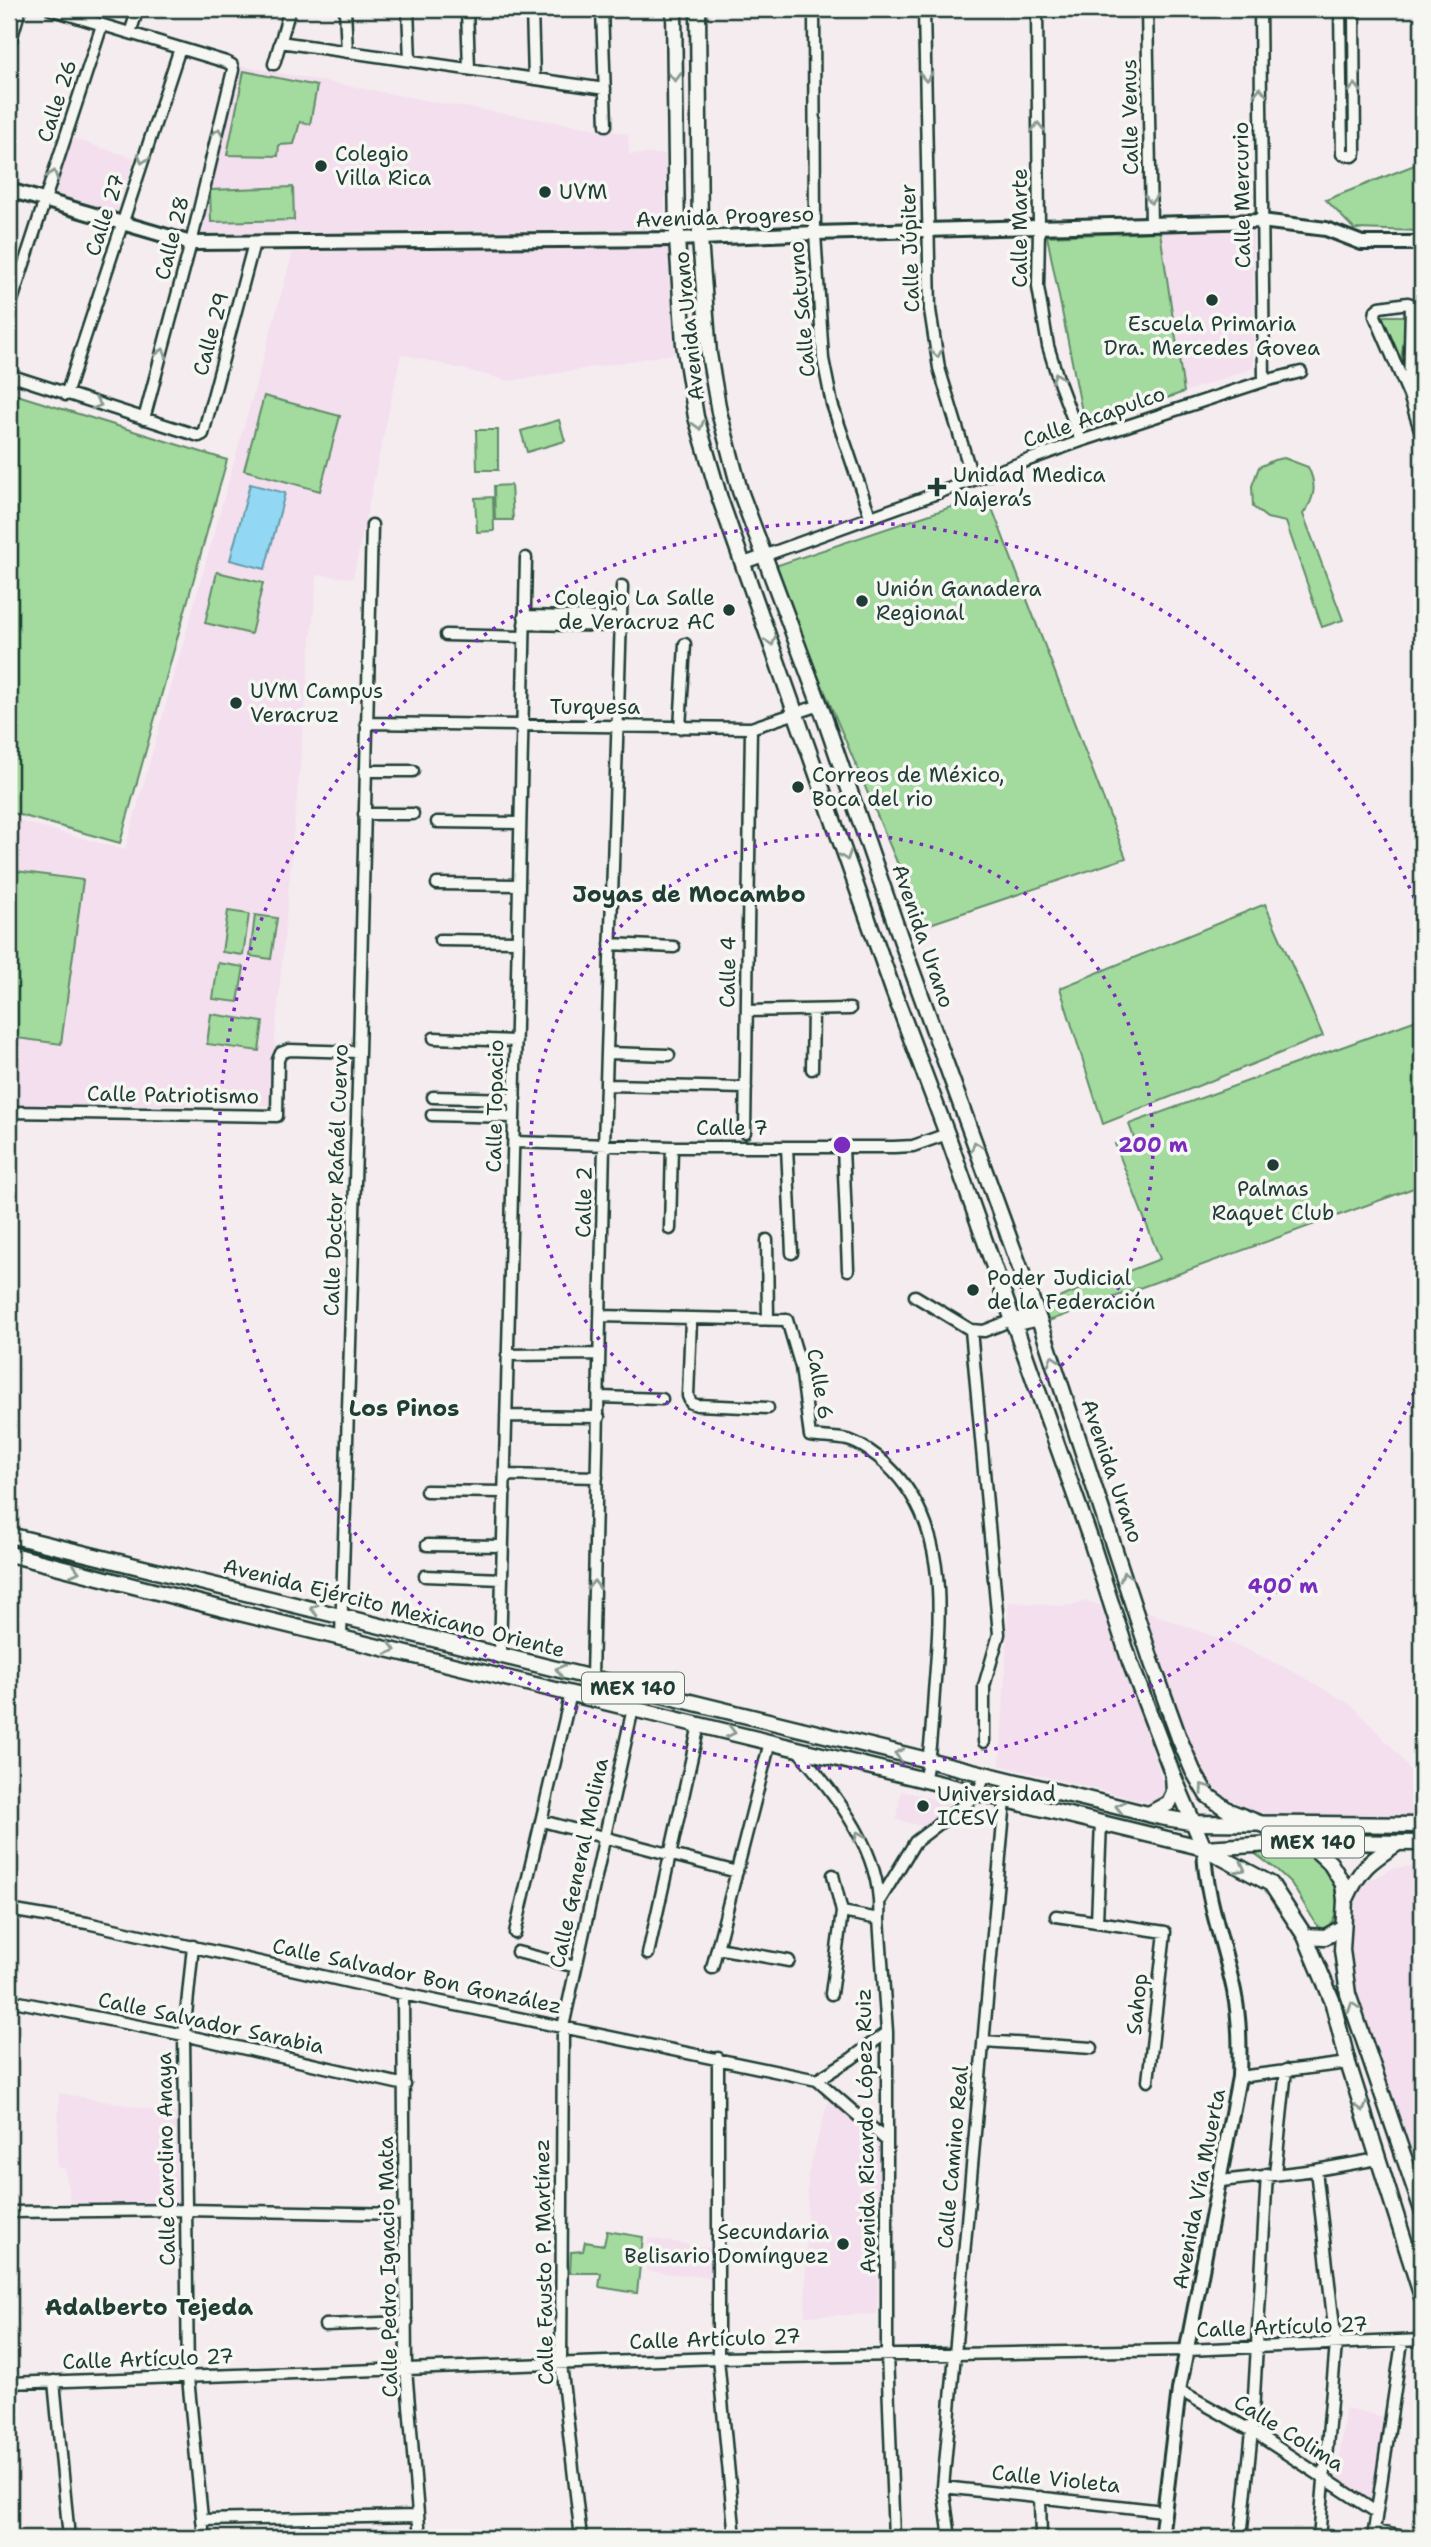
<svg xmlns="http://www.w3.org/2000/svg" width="1431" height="2547" font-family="'Shantell Sans',sans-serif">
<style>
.built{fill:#f3dfed}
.green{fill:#a3da9e;stroke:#618c69;stroke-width:2}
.water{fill:#92d8f4;stroke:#649aa7;stroke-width:2}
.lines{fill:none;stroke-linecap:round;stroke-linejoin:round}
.minor-casing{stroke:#1f3d34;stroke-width:15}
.tertiary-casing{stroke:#1f3d34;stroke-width:18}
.secondary-casing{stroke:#1f3d34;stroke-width:19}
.primary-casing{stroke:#1f3d34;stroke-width:19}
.minor{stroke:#f6f6f2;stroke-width:10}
.tertiary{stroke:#f6f6f2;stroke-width:12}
.secondary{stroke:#f6f6f2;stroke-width:14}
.primary{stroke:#f6f6f2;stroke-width:14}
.oneway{stroke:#8a9a93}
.ring{fill:none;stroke:#7b2cbf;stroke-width:3.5;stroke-dasharray:3.5 7}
.poi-dot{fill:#1f3d34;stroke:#f6f6f2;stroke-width:2.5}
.labels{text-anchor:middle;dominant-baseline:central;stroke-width:7;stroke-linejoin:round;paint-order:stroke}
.shield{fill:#f6f6f2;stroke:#60746d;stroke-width:2}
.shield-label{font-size:19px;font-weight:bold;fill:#1f3d34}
.street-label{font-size:21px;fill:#1f3d34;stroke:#f6f6f2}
.poi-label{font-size:21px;fill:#1f3d34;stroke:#f6f6f2;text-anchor:start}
.neighbourhood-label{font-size:23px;font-weight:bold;fill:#1f3d34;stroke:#f6f6f2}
.centre{fill:#7b2cbf;stroke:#f6f6f2;stroke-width:3.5}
.ring-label{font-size:21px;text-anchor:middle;font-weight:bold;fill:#7b2cbf;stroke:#f6f6f2;stroke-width:7;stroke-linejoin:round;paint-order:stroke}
</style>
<rect width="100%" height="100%" fill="#f5ecf0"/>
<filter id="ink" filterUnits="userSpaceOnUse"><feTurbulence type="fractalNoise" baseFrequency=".0143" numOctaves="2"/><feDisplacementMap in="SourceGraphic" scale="14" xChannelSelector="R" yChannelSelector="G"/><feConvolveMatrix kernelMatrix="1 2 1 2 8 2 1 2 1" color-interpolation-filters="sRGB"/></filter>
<g filter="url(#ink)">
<!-- built -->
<path class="built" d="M 237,65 L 440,103 L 628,134 L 629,154 L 665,154 L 665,229 L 197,233 Z
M 68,137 L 134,158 L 117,213 L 50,192 Z
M 1253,230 L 1253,368 L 1184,392 L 1160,232 Z
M 676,243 L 678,353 L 510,381 L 401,354 L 353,578 L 317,575 L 269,1105 L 9,1105 L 9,818 L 125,850 L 293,252 Z
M 1086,1601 L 1105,1607 L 1165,1789 L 1162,1799 L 1154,1804 L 1000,1765 L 1009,1602 L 1059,1606 L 1074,1605 Z
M 1140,1609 L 1246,1649 L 1300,1675 L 1353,1706 L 1398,1754 L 1422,1787 L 1422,1816 L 1279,1816 L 1251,1810 L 1227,1798 L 1207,1780 L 1190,1754 Z
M 901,1791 L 948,1802 L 946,1810 L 923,1826 L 897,1820 Z
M 1422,1865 L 1422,2201 L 1353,1989 L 1351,1923 L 1361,1884 L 1394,1868 Z
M 59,2093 L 181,2115 L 181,2204 L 70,2202 L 65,2169 L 57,2167 Z
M 829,2098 L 880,2142 L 877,2314 L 805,2316 L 808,2174 Z
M 648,2238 L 715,2249 L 716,2278 L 646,2271 Z
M 1345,2408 L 1385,2417 L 1372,2502 L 1337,2480 Z"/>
<!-- green -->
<path class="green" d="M 244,71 L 317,86 L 310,124 L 300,122 L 294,144 L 279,145 L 278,156 L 227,155 Z
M 1422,162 L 1422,231 L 1354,229 L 1326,200 Z
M 293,187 L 294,220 L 211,222 L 210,190 Z
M 1160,232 L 1184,392 L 1085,427 L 1047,236 Z
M 1382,316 L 1407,316 L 1401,361 Z
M 9,381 L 16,384 L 14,394 L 227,460 L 120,843 L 9,812 Z
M 264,396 L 340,416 L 320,491 L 244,470 Z
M 559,420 L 565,441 L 527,452 L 521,431 Z
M 476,430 L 498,430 L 498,470 L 477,470 Z
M 1284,458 L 1308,467 C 1317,485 1315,499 1303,514 L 1343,620 L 1322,627 L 1286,522 L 1267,518 L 1253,507 L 1252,486 L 1259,467 L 1274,460 Z
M 511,485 L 513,520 L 495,520 L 494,486 Z
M 987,495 L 1126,858 L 924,926 L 772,567 Z
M 493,497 L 494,531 L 477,532 L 475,498 Z
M 217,572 L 263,583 L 251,634 L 205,623 Z
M 9,870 L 83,880 L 61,1044 L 9,1037 Z
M 1265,904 L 1323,1036 L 1103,1124 L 1060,988 Z
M 228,911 L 249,914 L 243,955 L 222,952 Z
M 255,915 L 277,918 L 271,959 L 250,956 Z
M 218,963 L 244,967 L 238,1002 L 213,999 Z
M 211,1014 L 263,1022 L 259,1051 L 207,1044 Z
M 1422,1018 L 1422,1185 L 1046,1322 L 1040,1305 L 1160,1259 L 1115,1144 L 1134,1138 L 1129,1124 Z
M 1254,1851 C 1269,1851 1290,1847 1304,1852 C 1330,1861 1351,1910 1325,1929 L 1318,1927 L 1291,1883 L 1277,1870 L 1254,1853 Z
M 607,2231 L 643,2237 L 637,2293 L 599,2287 L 601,2273 L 570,2273 L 571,2252 L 583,2251 L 585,2242 L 604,2245 Z"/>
<!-- water -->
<path class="water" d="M 250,484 L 285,493 L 265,569 L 230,560 Z"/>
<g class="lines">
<!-- minor casing -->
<g class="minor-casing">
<path id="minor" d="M 50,9 L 226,62 L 232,65 L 233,70 L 191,243 L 144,419
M 345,9 L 347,52
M 408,9 L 410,61
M 467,9 L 469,69
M 532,9 L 534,79
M 602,9 L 606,125
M 814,9 L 815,233 L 823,359 L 832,404 L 870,516
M 924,9 L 930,310 L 939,368 L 973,480
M 1037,9 L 1039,228 L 1038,287 L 1048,346 L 1060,385 L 1081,441
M 1147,9 L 1151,224
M 1260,9 L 1264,381
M 1340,9 L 1342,154 L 1353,156 L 1355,154 L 1354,9
M 130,33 L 138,9
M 280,42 L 605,89
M 9,47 L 20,9
M 274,64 L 290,9
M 9,310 L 102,25
M 9,375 L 199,436 L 203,434 L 254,243
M 66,395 L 180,48
M 1409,395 L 1411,304 L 1408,303 L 1380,307 L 1376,310 L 1375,316 L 1409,395 L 1422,436
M 744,563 L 1081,441 L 1264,381 L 1301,372
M 524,616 L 621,618
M 524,624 L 621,626
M 446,635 L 524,637
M 366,723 L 751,728 L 820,705
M 680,728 L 685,644
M 365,771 L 413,771
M 364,814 L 413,814
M 437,822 L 519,823
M 437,884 L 518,885
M 440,940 L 517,941
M 610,944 L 674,947
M 747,1011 L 850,1009
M 434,1038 L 516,1041
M 608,1053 L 669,1055
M 812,1069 L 813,1010
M 607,1085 L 746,1088
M 433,1097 L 515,1099
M 9,1112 L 277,1116 L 278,1060 L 281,1053 L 289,1050 L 359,1052
M 432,1115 L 514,1117
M 745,1132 L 751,728
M 514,1142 L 672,1147 L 894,1147 L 913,1146 L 947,1134
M 787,1147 L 792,1253
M 843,1147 L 848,1270
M 670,1229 L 672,1147
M 767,1240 L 768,1320
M 915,1296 L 971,1330 L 984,1331 L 1002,1324
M 600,1316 L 787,1320 L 801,1367 L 810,1436 C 822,1438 835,1437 847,1440 C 860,1443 877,1455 887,1465 C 947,1522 941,1604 935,1680 C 932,1714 932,1748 924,1781
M 691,1319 L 688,1396 L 691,1403 L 697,1405 L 768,1408
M 1007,1322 L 1036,1312
M 1012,1326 L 1039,1320
M 971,1330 L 999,1634 L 984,1686 L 984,1742
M 507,1355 L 599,1354
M 599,1397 L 662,1399
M 506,1416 L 599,1417
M 505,1475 L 597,1477
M 426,1491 L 505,1492
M 427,1545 L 503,1546
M 425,1576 L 502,1579
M 341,1637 L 359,1052 L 372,525
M 500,1654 L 514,1117 L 526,558
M 592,1678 L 604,1145 L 622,586
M 796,1748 C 836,1796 884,1852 879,1919 L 887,2032 L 887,2354 L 894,2538
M 542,1821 L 737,1872
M 880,1900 L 915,1842 L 978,1794 L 985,1774
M 9,1910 L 87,1923 L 384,1990 L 817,2080 L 887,2141
M 842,1912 L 879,1919
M 1056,1916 L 1165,1932 L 1148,2081
M 1097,1922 L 1101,1822
M 515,1933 L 571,1693
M 193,1946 L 184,2035 L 188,2378 L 204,2538
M 717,1948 L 789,1961
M 517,1952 L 576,1967
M 648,1954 L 699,1725
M 712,1968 L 770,1742
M 403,1994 L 406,2369 L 420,2538
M 831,1994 L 842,1912 L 833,1875
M 9,2000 L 184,2035 L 405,2085
M 983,2041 L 1092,2048
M 718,2058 L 718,2358 L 735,2538
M 1239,2077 L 1348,2063
M 817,2080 L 851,2059 L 887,2032
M 1316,2170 L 1336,2344 L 1319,2538
M 1275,2174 L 1286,2070
M 1221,2181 L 1316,2170 L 1378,2159
M 9,2212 L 186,2210 L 405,2214
M 325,2325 L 407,2322
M 54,2381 L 69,2538
M 9,2383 L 718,2358 L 1187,2350 L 1422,2340
M 1179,2390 L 1252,2431 L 1376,2512
M 943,2487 L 1164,2511
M 1040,2497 L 1041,2538
M 202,2520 L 418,2516
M 1374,2531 L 1409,2538
M 581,2538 L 561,2364 L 563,2027 L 633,1708
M 950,2538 L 943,2487 L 1005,1801 L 1009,1780
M 1241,2538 L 1252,2431 L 1267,2174
M 1373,2538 L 1402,2342"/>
</g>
<!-- tertiary casing -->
<g class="tertiary-casing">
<path id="tertiary" d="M 9,190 L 191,243 L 677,239 L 815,233 L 1261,221 L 1326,229 L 1362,243 L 1422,243
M 1161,2538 L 1179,2390 L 1239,2077 C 1240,2047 1240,2020 1234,1991 C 1224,1943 1205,1897 1204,1848"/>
</g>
<!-- secondary casing -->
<g class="secondary-casing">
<path id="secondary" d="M 674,9 L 677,239 L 684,344 L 696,417 L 720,499 L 894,993 L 947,1134 L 1090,1538 L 1130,1662 L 1173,1775 L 1204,1848 L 1271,1884 L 1305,1936 L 1332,2000 L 1348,2063 L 1422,2297
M 698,9 L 700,239 L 709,354 L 719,412 L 740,491 L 820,705 L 905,951 L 1043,1331 L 1151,1660 L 1179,1738 L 1193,1771 L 1207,1795 L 1229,1811 L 1307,1842 L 1330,1863 L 1343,1884 L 1345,1900 L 1342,1950 L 1348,1994 L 1422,2210
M 1346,1899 C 1360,1868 1370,1861 1398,1843
M 1305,1936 L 1325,1937 L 1343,1927"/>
</g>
<!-- primary casing -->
<g class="primary-casing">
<path id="primary" d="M 9,1535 L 1160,1817 L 1196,1823 L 1422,1825
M 9,1554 L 235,1612 L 1204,1848 L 1307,1842 L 1422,1843
M 1149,1814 L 1169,1803 L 1174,1792 L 1173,1775"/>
</g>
<!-- minor -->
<use href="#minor" class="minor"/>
<!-- tertiary -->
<use href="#tertiary" class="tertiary"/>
<!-- secondary -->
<use href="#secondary" class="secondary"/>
<!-- primary -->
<use href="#primary" class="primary"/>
</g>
<!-- one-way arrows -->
<defs><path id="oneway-chevron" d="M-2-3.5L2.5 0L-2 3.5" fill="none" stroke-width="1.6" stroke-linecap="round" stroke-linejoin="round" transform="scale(1.75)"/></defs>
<g class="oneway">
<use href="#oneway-chevron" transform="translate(675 77) rotate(89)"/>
<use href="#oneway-chevron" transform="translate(926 77) rotate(89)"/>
<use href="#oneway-chevron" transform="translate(1355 88) rotate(-91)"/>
<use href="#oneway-chevron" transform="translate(1260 92) rotate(-90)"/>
<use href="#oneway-chevron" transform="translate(1038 127) rotate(-91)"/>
<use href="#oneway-chevron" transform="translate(218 133) rotate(-76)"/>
<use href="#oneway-chevron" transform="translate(143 159) rotate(108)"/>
<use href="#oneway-chevron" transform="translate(53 175) rotate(-72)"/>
<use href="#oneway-chevron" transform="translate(1151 199) rotate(89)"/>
<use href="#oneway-chevron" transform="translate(162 353) rotate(-75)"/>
<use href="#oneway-chevron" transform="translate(937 353) rotate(81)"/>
<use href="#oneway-chevron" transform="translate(1057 377) rotate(-107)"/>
<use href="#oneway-chevron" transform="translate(97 404) rotate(17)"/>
<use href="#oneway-chevron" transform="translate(699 425) rotate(74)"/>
<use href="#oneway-chevron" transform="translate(771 641) rotate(71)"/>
<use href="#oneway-chevron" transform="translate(846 856) rotate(71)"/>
<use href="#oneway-chevron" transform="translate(976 1146) rotate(-110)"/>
<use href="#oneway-chevron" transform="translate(1053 1360) rotate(-108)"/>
<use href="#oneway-chevron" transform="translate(75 1571) rotate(14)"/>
<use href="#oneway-chevron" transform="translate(1125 1576) rotate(-108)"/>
<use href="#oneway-chevron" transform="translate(594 1585) rotate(-89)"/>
<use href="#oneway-chevron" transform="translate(315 1609) rotate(-167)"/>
<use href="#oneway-chevron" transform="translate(391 1649) rotate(14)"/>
<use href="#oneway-chevron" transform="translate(560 1670) rotate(-165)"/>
<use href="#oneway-chevron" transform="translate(731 1732) rotate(14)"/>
<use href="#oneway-chevron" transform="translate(899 1754) rotate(-166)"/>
<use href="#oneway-chevron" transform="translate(1204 1788) rotate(-126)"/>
<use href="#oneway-chevron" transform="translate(1120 1807) rotate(-167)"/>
<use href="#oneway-chevron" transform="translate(859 1836) rotate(-114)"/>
<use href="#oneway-chevron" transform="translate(1241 1868) rotate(28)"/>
<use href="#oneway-chevron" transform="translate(1353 2007) rotate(-109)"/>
<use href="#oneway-chevron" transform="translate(1362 2107) rotate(73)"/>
</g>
</g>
<!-- distance rings -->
<g class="ring">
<circle cx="842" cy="1145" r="311"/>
<path d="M1422 1373A623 623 0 1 1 1422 917"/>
</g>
<!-- markers -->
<g class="poi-dot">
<circle cx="321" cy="166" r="7"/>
<circle cx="545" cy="192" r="7"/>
<circle cx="1212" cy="300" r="7"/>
<path d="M933.5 476.5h7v7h7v7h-7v7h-7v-7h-7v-7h7z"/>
<circle cx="862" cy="601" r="7"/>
<circle cx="729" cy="610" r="7"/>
<circle cx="236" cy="703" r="7"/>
<circle cx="798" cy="787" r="7"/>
<circle cx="1273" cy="1165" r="7"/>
<circle cx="973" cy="1290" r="7"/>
<circle cx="923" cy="1806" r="7"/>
<circle cx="843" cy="2244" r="7"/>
</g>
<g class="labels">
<!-- shield labels -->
<g class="shield">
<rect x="582" y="1672.5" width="102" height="31" rx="5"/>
<rect x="1262" y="1826.5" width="102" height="31" rx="5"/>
</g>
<g class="shield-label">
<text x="633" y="1688">MEX 140</text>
<text x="1313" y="1842">MEX 140</text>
</g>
<!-- street labels -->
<g class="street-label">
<text transform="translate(57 101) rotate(-72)">Calle 26</text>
<text transform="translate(1130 117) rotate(-91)">Calle Venus</text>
<text transform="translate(1242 195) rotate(-91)">Calle Mercurio</text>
<text transform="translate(105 215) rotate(-72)">Calle 27</text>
<text transform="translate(725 217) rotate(-2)">Avenida Progreso</text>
<text transform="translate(1020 228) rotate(-90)">Calle Marte</text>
<text transform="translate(172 238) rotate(-76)">Calle 28</text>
<text transform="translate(910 248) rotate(-92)">Calle Júpiter</text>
<text transform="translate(802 309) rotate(-95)">Calle Saturno</text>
<text transform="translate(689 326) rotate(-96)">Avenida Urano</text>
<text transform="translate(211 334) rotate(-75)">Calle 29</text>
<text transform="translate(1094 417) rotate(-19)">Calle Acapulco</text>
<text x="595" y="707">Turquesa</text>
<text transform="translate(923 936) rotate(71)">Avenida Urano</text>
<text transform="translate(728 972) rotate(-89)">Calle 4</text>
<text transform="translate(173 1095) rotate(1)">Calle Patriotismo</text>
<text transform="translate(495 1106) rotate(-89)">Calle Topacio</text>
<text x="732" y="1128">Calle 7</text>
<text transform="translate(336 1180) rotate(-88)">Calle Doctor Rafaél Cuervo</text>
<text transform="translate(584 1202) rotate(-89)">Calle 2</text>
<text transform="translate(820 1384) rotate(80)">Calle 6</text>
<text transform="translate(1112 1471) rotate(71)">Avenida Urano</text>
<text transform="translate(394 1608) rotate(14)">Avenida Ejército Mexicano Oriente</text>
<text transform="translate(579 1863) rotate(-78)">Calle General Molina</text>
<text transform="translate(417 1976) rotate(12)">Calle Salvador Bon González</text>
<text transform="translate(1137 2004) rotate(-84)">Sahop</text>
<text transform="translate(211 2023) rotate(12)">Calle Salvador Sarabia</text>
<text transform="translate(866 2131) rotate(-91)">Avenida Ricardo López Ruiz</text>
<text transform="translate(953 2157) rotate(-85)">Calle Camino Real</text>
<text transform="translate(166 2159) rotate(-91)">Calle Carolino Anaya</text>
<text transform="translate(1199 2189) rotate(-79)">Avenida Vía Muerta</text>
<text transform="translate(544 2262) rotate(-91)">Calle Fausto P. Martínez</text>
<text transform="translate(388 2267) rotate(-91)">Calle Pedro Ignacio Mata</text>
<text transform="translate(1282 2327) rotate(-2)">Calle Artículo 27</text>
<text transform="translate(715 2339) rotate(-2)">Calle Artículo 27</text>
<text transform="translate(148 2359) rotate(-2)">Calle Artículo 27</text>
<text transform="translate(1289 2433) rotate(32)">Calle Colima</text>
<text transform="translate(1056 2479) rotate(6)">Calle Violeta</text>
</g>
<!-- poi labels -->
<g class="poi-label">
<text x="335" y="154">Colegio<tspan x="335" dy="24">Villa Rica</tspan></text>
<text x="559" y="192">UVM</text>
<text x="1212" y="324" text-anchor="middle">Escuela Primaria<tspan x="1212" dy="24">Dra. Mercedes Govea</tspan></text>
<text x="953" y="475">Unidad Medica<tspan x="953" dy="24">Najera’s</tspan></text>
<text x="876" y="589">Unión Ganadera<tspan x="876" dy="24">Regional</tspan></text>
<text x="715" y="598" text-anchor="end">Colegio La Salle<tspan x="715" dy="24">de Veracruz AC</tspan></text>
<text x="250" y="691">UVM Campus<tspan x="250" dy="24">Veracruz</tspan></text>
<text x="812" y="775">Correos de México,<tspan x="812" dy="24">Boca del rio</tspan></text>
<text x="1273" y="1189" text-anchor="middle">Palmas<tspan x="1273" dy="24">Raquet Club</tspan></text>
<text x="987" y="1278">Poder Judicial<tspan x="987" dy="24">de la Federación</tspan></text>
<text x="937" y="1794">Universidad<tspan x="937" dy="24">ICESV</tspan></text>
<text x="829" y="2232" text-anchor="end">Secundaria<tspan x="829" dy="24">Belisario Domínguez</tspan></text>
</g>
<!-- neighbourhood labels -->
<g class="neighbourhood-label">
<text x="689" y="894">Joyas de Mocambo</text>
<text x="404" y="1408">Los Pinos</text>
<text x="149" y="2307">Adalberto Tejeda</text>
</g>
</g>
<circle cx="842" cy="1145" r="10" class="centre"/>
<g class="ring-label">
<text x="1153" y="1152">200 m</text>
<text x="1283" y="1593">400 m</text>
</g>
<!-- margin -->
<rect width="1431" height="2547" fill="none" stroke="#f6f6f2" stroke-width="35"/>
<rect x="18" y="18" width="1396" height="2512" fill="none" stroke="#1f3d34" stroke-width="2.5" filter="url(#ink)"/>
</svg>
